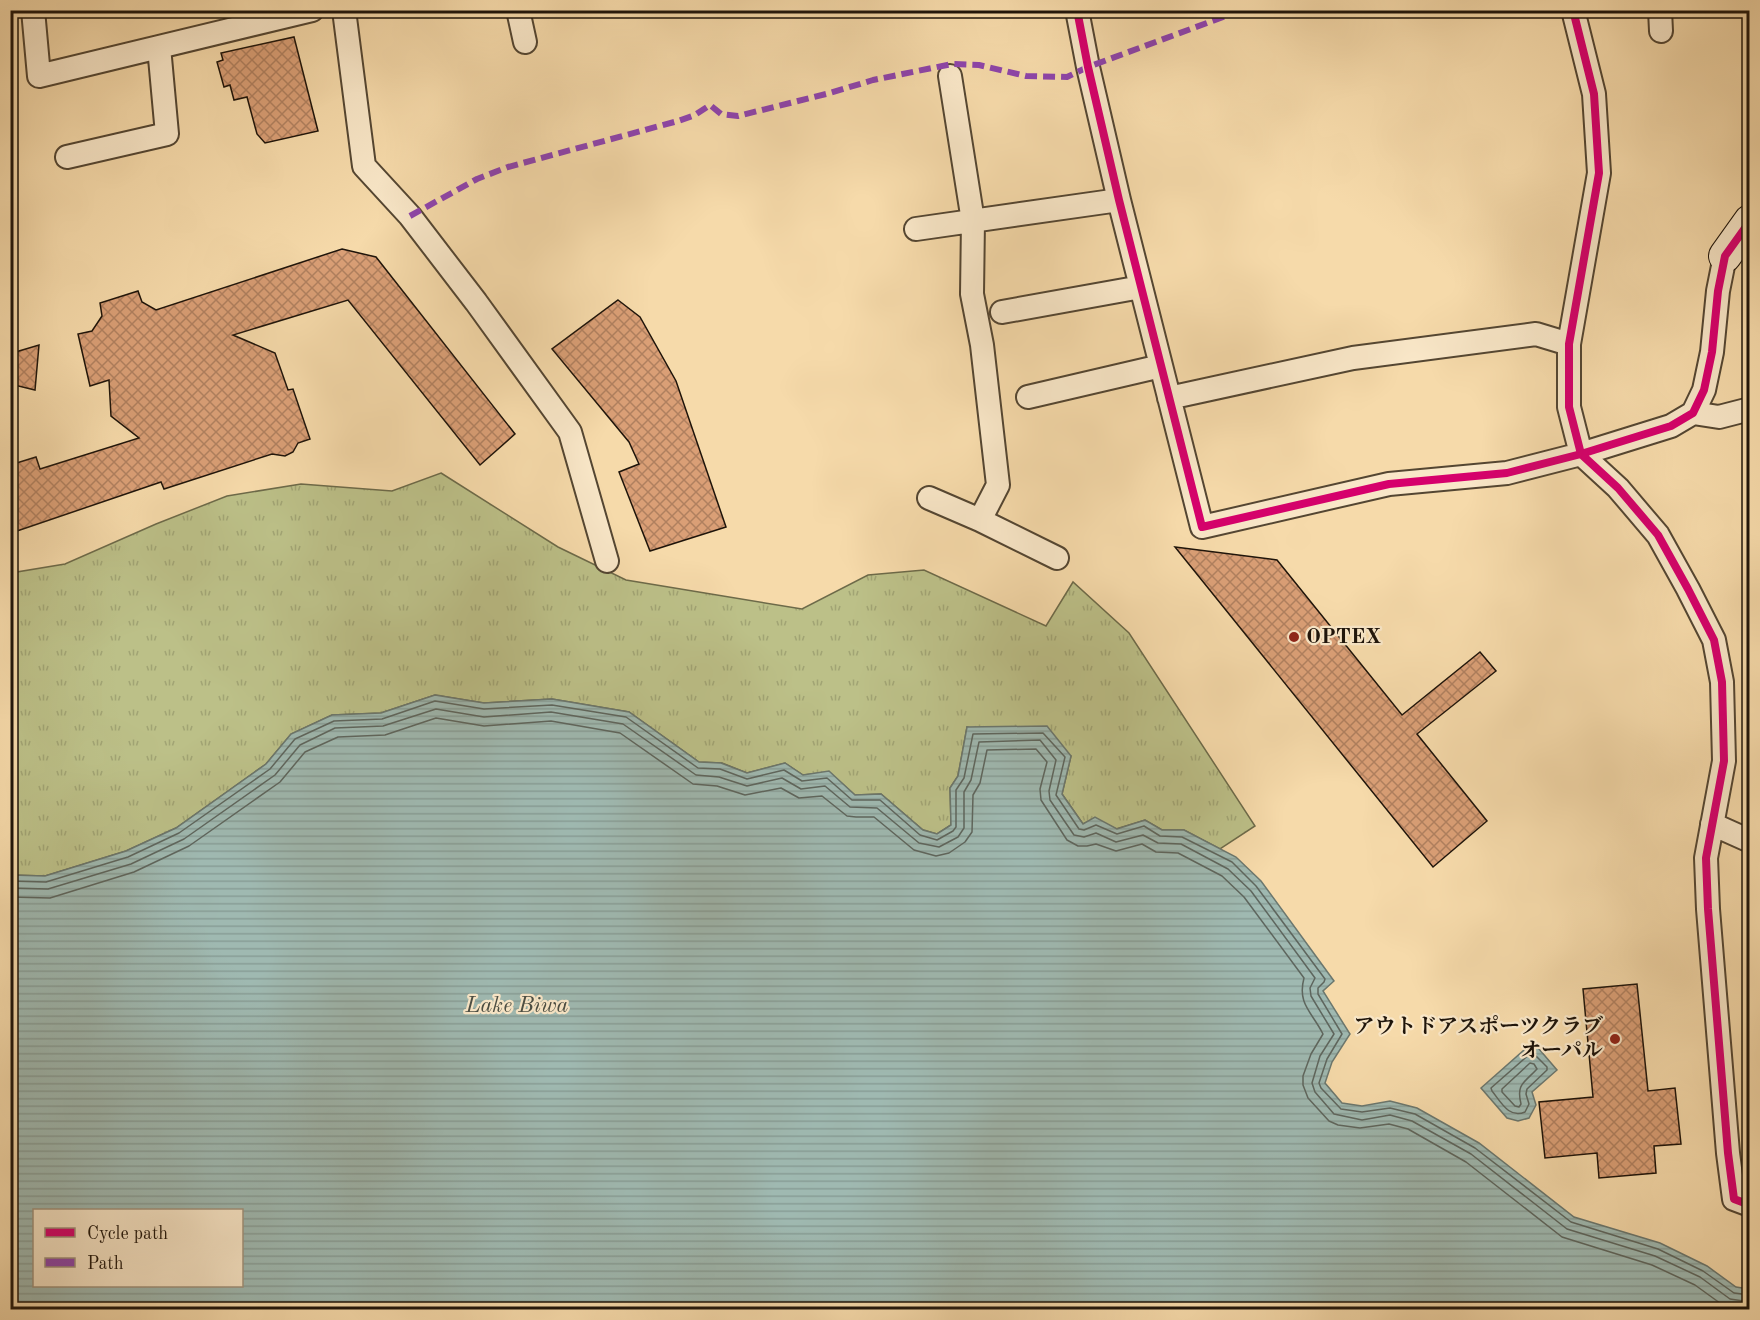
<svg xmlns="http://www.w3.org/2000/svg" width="1760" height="1320" font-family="'Old Standard TT','Noto Serif JP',serif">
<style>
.grass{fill:url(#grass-tufts);stroke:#6d6a49;stroke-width:1.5}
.water{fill:url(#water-rules);stroke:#6b776e;stroke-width:1.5;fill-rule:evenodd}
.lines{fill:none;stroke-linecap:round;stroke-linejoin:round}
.shore{stroke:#5e665e;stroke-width:1.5}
.building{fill:url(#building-cross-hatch);stroke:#1e140a;stroke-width:1.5}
.street-casing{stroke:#544632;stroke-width:26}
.secondary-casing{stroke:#1e140a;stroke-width:34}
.street{stroke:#f9e7c8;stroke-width:22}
.secondary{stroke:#f9e7c8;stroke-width:32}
.quiet{stroke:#8e44ad;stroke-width:6;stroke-dasharray:12 6;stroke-linecap:butt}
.cycleway-casing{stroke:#f9e7c8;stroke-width:11}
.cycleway{stroke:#d6006c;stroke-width:8}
.poi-dot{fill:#8f2418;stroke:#f9e7c8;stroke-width:2}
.labels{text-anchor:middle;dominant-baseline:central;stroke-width:4.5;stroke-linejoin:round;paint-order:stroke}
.poi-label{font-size:21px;font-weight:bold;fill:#1e140a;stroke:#f9e7c8;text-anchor:start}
.water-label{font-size:22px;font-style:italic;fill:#4b4e44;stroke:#f9e7c8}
</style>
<defs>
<pattern id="grass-tufts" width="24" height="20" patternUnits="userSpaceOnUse" patternTransform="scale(1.5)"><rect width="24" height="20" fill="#bcc088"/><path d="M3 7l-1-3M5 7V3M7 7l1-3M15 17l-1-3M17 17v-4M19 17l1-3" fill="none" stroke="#a1a474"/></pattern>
<pattern id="water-rules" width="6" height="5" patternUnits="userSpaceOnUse" patternTransform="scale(1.5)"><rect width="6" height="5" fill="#9fb9b1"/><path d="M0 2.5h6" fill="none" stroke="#889e97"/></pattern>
<pattern id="building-cross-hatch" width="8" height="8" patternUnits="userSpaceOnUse" patternTransform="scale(1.5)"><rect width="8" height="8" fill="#da9f76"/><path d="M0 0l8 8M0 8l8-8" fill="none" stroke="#b0805f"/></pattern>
</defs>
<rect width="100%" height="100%" fill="#f6daaa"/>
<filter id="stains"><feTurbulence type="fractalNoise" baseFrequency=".00333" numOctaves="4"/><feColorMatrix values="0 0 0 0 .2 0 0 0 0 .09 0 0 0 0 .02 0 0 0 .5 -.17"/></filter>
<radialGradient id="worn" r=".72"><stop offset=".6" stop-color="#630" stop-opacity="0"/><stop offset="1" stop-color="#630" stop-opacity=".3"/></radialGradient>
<!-- grass -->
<path class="grass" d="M 441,473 L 558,547 L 626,580 L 802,609 L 868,575 L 924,570 L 1046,626 L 1073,582 L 1129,633 L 1255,826 L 1220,849 L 1184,830 L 1162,830 L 1145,820 L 1116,829 L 1095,818 L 1083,824 L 1062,794 L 1071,756 L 967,727 L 958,776 L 950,788 L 951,825 L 937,834 L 923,830 L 881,794 L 855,795 L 829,772 L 803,775 L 785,763 L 747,773 L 722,763 L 699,762 L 629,712 L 552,699 L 484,703 L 435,695 L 381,713 L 332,715 L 291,734 L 266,764 L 176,828 L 126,851 L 45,876 L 11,875 L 11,573 L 65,564 L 156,524 L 227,496 L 301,484 L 392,491 Z"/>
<!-- water -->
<path class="water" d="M 435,695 L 484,703 L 552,699 L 629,712 L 699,762 L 721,763 L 747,773 L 785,763 L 803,775 L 829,771 L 855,795 L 881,794 L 923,830 L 937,834 L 951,825 L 950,788 L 958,776 L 967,727 L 1047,726 L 1071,756 L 1062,794 L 1083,824 L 1095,817 L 1117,829 L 1145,820 L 1162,830 L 1184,830 L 1236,857 L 1261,881 L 1334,981 L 1323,991 L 1350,1034 L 1332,1062 L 1325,1083 L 1342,1103 L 1362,1106 L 1390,1101 L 1417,1108 L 1479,1143 L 1574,1217 L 1660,1243 L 1707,1266 L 1736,1287 L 1749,1289 L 1749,1309 L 11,1309 L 11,875 L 45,876 L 126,851 L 176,828 L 266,764 L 291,734 L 332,715 L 381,713 ZM 34,1210 L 242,1210 L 242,1286 L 34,1286 Z
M 1533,1042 L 1557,1070 L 1532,1092 L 1536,1105 L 1529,1118 L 1518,1121 L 1507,1118 L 1481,1088 Z"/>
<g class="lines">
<!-- shore -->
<path class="shore" d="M 10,881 L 46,882 L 128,857 L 179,833 L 270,769 L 295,739 L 334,721 L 382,719 L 435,701 L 484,709 L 552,705 L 626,717 L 698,768 L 720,769 L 747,779 L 784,770 L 802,781 L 827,778 L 852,800 L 880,800 L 920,835 L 937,840 L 953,831 L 956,827 L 956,790 L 964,778 L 973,734 L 1043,733 L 1065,757 L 1056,795 L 1079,829 L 1084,830 L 1096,825 L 1117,834 L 1144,826 L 1160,836 L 1182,837 L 1232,862 L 1256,886 L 1325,979 L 1324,982 L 1318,988 L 1318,994 L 1342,1034 L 1327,1059 L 1319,1083 L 1321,1088 L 1341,1109 L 1362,1112 L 1390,1108 L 1415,1114 L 1475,1148 L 1571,1222 L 1658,1249 L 1703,1271 L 1734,1293 L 1750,1295
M 10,888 L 48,889 L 131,864 L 184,839 L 275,775 L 300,745 L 335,728 L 383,726 L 436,709 L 484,717 L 551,712 L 623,724 L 696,775 L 719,777 L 747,786 L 782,778 L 801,789 L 825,786 L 850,807 L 877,808 L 919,843 L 939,847 L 958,837 L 964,828 L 964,792 L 971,780 L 979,742 L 1040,740 L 1056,760 L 1049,791 L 1050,800 L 1074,835 L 1084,837 L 1096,833 L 1116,842 L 1143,835 L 1158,843 L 1181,844 L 1228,869 L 1251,891 L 1315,978 L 1310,988 L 1311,996 L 1334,1034 L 1320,1056 L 1312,1083 L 1315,1092 L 1334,1114 L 1362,1120 L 1390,1115 L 1412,1121 L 1471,1154 L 1567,1229 L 1655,1256 L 1700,1277 L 1730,1299 L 1750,1302
M 10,897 L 50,898 L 134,872 L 189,846 L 280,782 L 305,752 L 338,737 L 385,735 L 436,718 L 484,726 L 551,721 L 620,733 L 693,784 L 717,786 L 745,795 L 781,788 L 799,798 L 822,796 L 847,816 L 856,817 L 874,817 L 914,850 L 936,856 L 949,853 L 965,842 L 972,832 L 973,795 L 980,783 L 987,750 L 1036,749 L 1047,762 L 1040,789 L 1041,800 L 1067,840 L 1078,846 L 1087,846 L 1096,844 L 1116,851 L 1142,844 L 1156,852 L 1178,853 L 1222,876 L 1244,897 L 1304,978 C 1297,1004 1312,1012 1323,1034 L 1311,1054 L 1303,1076 L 1303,1085 L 1308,1098 L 1329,1121 L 1338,1125 L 1360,1128 L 1389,1124 L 1408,1129 L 1466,1162 L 1562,1237 L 1652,1265 L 1695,1285 L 1724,1306 L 1733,1310
M 1532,1052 L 1547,1067 L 1547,1070 L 1527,1089 L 1526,1094 L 1529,1104 L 1525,1112 C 1509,1119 1501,1102 1492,1091 L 1491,1088 Z
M 1530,1063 L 1534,1064 L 1537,1069 C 1524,1083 1516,1084 1521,1104 L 1519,1107 L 1515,1106 L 1502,1092 L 1502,1089 Z"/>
</g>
<!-- building -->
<path class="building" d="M 294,37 L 318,131 L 265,143 L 257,134 L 247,97 L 234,100 L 230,85 L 224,87 L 217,62 L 223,60 L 221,53 Z
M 342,249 L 376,257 L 515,434 L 480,465 L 348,300 L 233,335 L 275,353 L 288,390 L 293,389 L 310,439 L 298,443 L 293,452 L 285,456 L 272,454 L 164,489 L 161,482 L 17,531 L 10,508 L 10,465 L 36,457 L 40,469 L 139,438 L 111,416 L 109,380 L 90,386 L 78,334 L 92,331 L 102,316 L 100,303 L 138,291 L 142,302 L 156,310 Z
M 618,300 L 640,317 L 676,381 L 726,527 L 650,551 L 619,472 L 639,464 L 629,442 L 552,349 Z
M 39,345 L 35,390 L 10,384 L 10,356 L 19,351 Z
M 1175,547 L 1277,560 L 1402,715 L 1480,652 L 1496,671 L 1417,734 L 1487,821 L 1433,867 Z
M 1637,984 L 1648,1091 L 1675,1088 L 1681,1144 L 1654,1146 L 1656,1173 L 1599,1178 L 1597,1153 L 1545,1158 L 1539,1102 L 1593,1097 L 1583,989 Z"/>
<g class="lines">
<!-- street casing -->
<g class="street-casing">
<path id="street" d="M 33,10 L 39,76 L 312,10
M 344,10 L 364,166 L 410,216 L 476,302 L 570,432 L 607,561
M 518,10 L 525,42
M 1077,10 L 1088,67 L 1119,200 L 1202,527 L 1389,484 L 1507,473 L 1581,454 L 1671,426 L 1693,413 L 1704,390 L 1712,352 L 1718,291 L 1725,256
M 1573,10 L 1594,94 L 1599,173 L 1569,344 L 1569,407 L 1581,454 L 1618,488 L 1658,535 L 1688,589 L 1714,640 L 1722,682 L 1724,761 L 1706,858 L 1708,909 L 1728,1153 L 1734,1199 L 1750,1205
M 1660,10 L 1661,31
M 950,76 L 973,221 L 972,294 L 982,345 L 998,485 L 980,520 L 1057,558
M 67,157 L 167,134 L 159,47
M 916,229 L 1119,200
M 1002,312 L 1141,287
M 1028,397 L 1161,366
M 1169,398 L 1353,358 L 1536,334 L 1569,344
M 1693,413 L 1719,417 L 1750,409
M 929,498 L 980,520
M 1712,824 L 1750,841"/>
</g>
<!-- secondary casing -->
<g class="secondary-casing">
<path id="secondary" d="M 1725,256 L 1750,221"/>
</g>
<!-- street -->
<use href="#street" class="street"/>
<!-- secondary -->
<use href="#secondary" class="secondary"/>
<!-- quiet -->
<path class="quiet" d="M 410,216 L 477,179 L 508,167 L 678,121 L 695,115 L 710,105 L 721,114 L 738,116 L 830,93 L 873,80 L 952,64 L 979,65 L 1026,76 L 1067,77 L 1088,67 L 1242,10"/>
<!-- cycleway casing -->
<g class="cycleway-casing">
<path id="cycleway" d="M 1077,10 L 1088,67 L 1119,200 L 1202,527 L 1389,484 L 1507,473 L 1581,454 L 1671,426 L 1693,413 L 1704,390 L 1712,352 L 1718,291 L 1725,256 L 1750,221
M 1573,10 L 1594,94 L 1599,173 L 1569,344 L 1569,407 L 1581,454 L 1618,488 L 1658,535 L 1688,589 L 1714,640 L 1722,682 L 1724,761 L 1706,858 L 1708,909 L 1728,1153 L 1734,1199 L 1750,1205"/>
</g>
<!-- cycleway -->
<use href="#cycleway" class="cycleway"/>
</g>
<!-- markers -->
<g class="poi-dot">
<circle cx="1294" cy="637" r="6"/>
<circle cx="1615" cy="1039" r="6"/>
</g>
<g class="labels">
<!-- poi labels -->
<g class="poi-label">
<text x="1306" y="637">OPTEX</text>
<text x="1603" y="1027" text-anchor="end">アウトドアスポーツクラブ<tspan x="1603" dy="24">オーパル</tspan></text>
</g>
<!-- water labels -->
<g class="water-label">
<text x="517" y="1006">Lake Biwa</text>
</g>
</g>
<!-- margin -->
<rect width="1760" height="1320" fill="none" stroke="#f6daaa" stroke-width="36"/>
<rect x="12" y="12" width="1736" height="1296" fill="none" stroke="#1e140a" stroke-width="3"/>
<rect x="18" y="18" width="1724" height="1284" fill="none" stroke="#1e140a" stroke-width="1.5"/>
<!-- legend -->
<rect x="33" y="1209" width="210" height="78" fill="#f9e7c8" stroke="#a1937c" stroke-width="1.5"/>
<rect x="45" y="1228" width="30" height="9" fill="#d6006c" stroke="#a1937c" stroke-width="1.5"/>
<text x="87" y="1239" font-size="18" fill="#1e140a">Cycle path</text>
<rect x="45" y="1258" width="30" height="9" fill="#8e44ad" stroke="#a1937c" stroke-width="1.5"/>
<text x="87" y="1269" font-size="18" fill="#1e140a">Path</text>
<rect width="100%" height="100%" filter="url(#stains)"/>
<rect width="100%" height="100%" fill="url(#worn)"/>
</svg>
